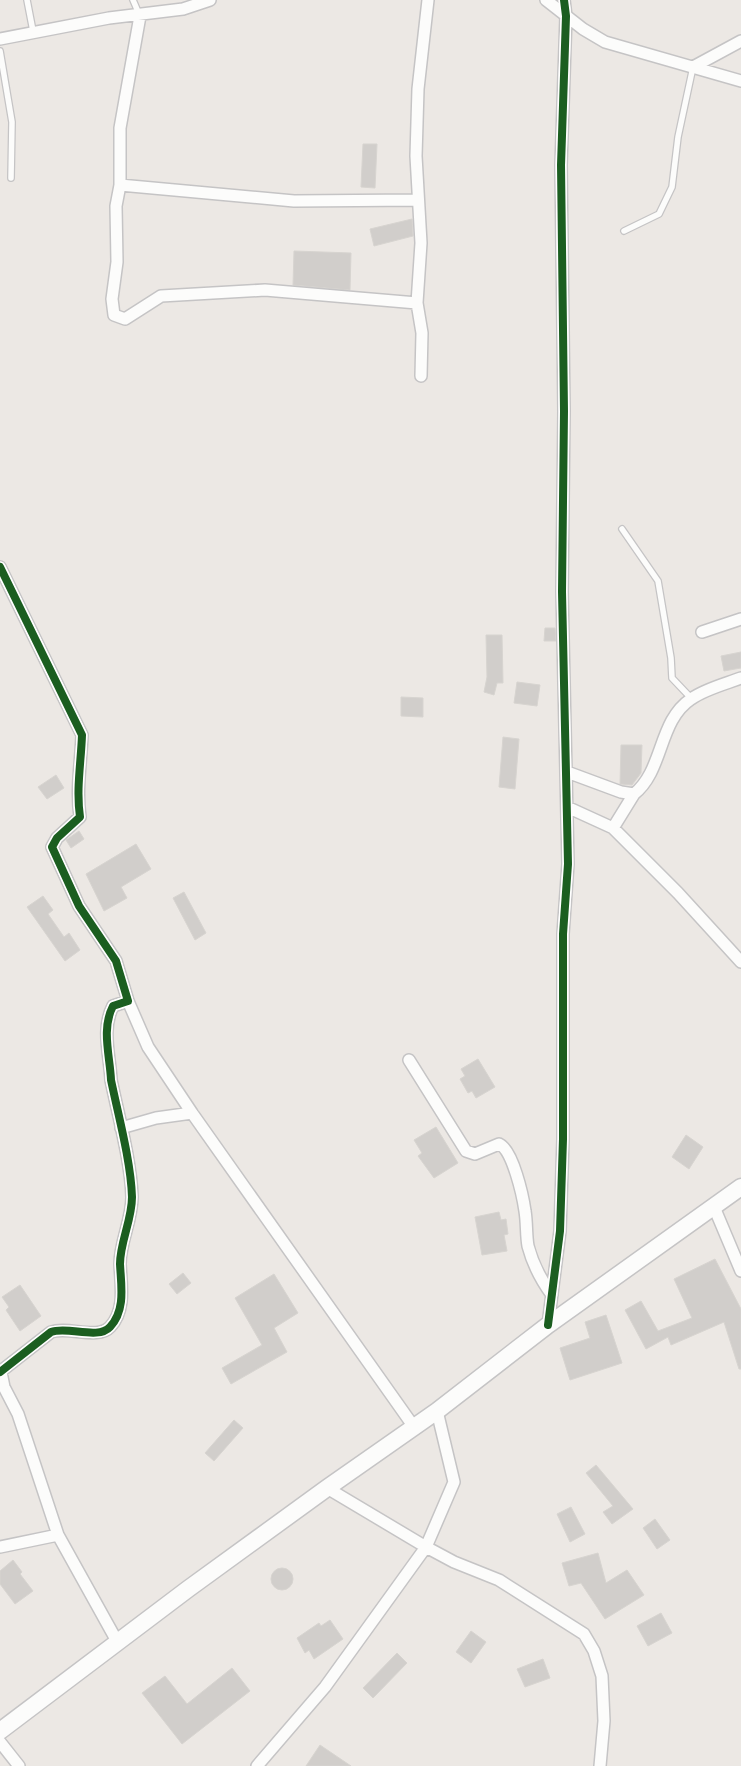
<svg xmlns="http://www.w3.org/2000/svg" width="741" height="1766" font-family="Manrope,sans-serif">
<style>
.building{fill:#d1cecb;stroke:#d7d4d0}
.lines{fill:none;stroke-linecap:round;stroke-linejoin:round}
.lane-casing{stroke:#c5c4c5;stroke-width:8}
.street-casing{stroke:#c5c4c5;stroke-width:14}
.secondary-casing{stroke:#c5c4c5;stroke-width:19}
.lane{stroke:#fcfcfb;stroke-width:5.5}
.street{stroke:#fcfcfb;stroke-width:11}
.secondary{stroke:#fcfcfb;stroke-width:16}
.cycleway-casing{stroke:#fff;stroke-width:11}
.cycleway{stroke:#1b5e20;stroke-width:8}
</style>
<rect width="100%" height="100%" fill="#ece8e4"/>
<!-- building -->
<path class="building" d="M 363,144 L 377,144 L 375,188 L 361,187 Z
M 412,219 L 413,236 L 374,246 L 370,229 Z
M 294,251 L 351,253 L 350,290 L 293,285 Z
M 545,628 L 555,628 L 556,641 L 544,641 Z
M 486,635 L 502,635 L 503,683 L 497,683 L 494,695 L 484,692 L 487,677 Z
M 741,652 L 741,668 L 724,671 L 721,656 Z
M 517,682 L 540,685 L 537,706 L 514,703 Z
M 401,697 L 423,698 L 423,717 L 401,716 Z
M 503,737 L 519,739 L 515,789 L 499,787 Z
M 621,745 L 642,745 L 641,773 L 632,785 L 620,784 Z
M 56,775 L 64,788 L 47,799 L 38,787 Z
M 79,831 L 84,839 L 71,848 L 66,840 Z
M 136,844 L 151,869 L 121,887 L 127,898 L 104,911 L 86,874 Z
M 184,892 L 206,933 L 195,940 L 173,898 Z
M 43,896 L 53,910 L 48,914 L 64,937 L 69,933 L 80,950 L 65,961 L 27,907 Z
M 478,1059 L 495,1087 L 476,1098 L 472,1091 L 468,1093 L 460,1079 L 465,1076 L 461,1069 Z
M 436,1127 L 458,1163 L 434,1178 L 418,1156 L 422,1153 L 414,1140 Z
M 686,1135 L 703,1147 L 689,1169 L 672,1157 Z
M 499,1212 L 501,1220 L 506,1219 L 508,1234 L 504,1235 L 507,1251 L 482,1255 L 475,1217 Z
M 715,1259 L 741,1309 L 741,1369 L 739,1369 L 724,1322 L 671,1345 L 668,1337 L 646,1349 L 625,1310 L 641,1301 L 658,1331 L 692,1318 L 674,1279 Z
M 183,1273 L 191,1283 L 177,1294 L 169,1284 Z
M 274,1274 L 298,1313 L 274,1328 L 287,1352 L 231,1384 L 222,1368 L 262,1345 L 235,1298 Z
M 20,1285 L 41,1316 L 20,1331 L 6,1310 L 9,1307 L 2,1297 Z
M 606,1315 L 622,1363 L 570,1380 L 560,1348 L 590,1338 L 585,1322 Z
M 234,1420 L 243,1428 L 214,1461 L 205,1453 Z
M 596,1465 L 633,1509 L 612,1524 L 603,1512 L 613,1506 L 586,1473 Z
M 571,1507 L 585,1534 L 570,1542 L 557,1514 Z
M 655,1519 L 670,1540 L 657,1549 L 643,1528 Z
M 598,1553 L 606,1583 L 627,1570 L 644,1595 L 605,1619 L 581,1583 L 569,1586 L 562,1563 Z
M 13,1560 L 22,1572 L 20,1574 L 33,1591 L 15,1604 L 0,1584 L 0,1571 Z
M271 1579a11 11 0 1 1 22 0a11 11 0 1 1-22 0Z
M 661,1613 L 672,1633 L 648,1646 L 637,1626 Z
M 330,1620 L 343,1639 L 314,1659 L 309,1650 L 305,1653 L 297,1638 L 319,1623 L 321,1626 Z
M 471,1631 L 486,1642 L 471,1663 L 456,1652 Z
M 397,1653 L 407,1663 L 373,1698 L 363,1688 Z
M 543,1659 L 550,1678 L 525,1687 L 517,1669 Z
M 232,1668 L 250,1691 L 182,1744 L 142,1693 L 165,1676 L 187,1704 Z
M 320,1745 L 351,1766 L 306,1766 Z"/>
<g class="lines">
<!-- lane casing -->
<g class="lane-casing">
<path id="lane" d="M 27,0 L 33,31
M 133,0 L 139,14
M 0,51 L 12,122 L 11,178
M 624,231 L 659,214 L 672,187 L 678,137 L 693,67
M 622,529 L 658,581 L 671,658 L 672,678 L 691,698"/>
</g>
<!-- street casing -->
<g class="street-casing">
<path id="street" d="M 546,0 L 583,29 L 605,42 L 741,81
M 140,16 L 120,128 L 120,185 L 116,206 L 117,262 L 112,299 L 114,315 L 125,319 L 161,296 L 265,290 L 417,303
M 0,39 L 109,18 L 183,9 L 210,0
M 693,67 L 741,41
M 120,185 L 294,201 L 418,200
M 421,376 L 422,333 L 417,303 L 421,243 L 416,156 L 418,89 L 428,0
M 0,567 L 82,735 C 81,763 76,789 80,817 L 57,838 L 52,847 L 79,906 L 116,961 L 128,1001 L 113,1006 C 101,1029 110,1056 111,1080 C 118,1114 131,1162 132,1197 C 132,1220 120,1242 120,1264 C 121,1285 126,1310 110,1327 C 98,1340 68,1326 51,1332 L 0,1372
M 702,632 L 741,619
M 567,772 L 621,792 L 634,794 C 664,770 658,721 691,699 C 705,689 725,684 741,678
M 567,807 L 613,828 L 678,893 L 741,962
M 613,828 L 634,794
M 128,1001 L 148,1047 L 192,1113 L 414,1427
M 409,1060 L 466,1151 L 475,1154 L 499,1144 C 513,1150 523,1197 525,1211 C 527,1223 526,1235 528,1246 C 533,1265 541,1280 552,1295
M 121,1128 L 156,1118 L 192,1113
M 714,1207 L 741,1271
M 548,1325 L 560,1231 L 563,1139 L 563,934 L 568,864 L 562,592 L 564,411 L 561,165 L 566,16 L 564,0
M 1,1372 L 4,1387 L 18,1414 L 58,1535 L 118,1643
M 327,1488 L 426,1547 L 454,1562 L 499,1580 L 584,1634 L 594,1651 L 602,1676 L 604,1721 L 600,1766
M 0,1547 L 58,1535
M 0,1742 L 19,1766
M 257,1766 L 325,1687 L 426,1547 L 454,1482 L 437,1411"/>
</g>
<!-- secondary casing -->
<g class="secondary-casing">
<path id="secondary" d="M 0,1731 L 188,1589 L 327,1488 L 437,1411 L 548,1325 L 741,1187"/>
</g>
<!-- lane -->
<use href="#lane" class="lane"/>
<!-- street -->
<use href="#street" class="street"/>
<!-- secondary -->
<use href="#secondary" class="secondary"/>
<!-- cycleway casing -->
<g class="cycleway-casing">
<path id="cycleway" d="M 0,567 L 82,735 C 81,763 76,789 80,817 L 57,838 L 52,847 L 79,906 L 116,961 L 128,1001 L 113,1006 C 101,1029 110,1056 111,1080 C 118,1114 131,1162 132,1197 C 132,1220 120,1242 120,1264 C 121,1285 126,1310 110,1327 C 98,1340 68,1326 51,1332 L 0,1372
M 548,1325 L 560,1231 L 563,1139 L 563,934 L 568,864 L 562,592 L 564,411 L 561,165 L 566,16 L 564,0"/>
</g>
<!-- cycleway -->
<use href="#cycleway" class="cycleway"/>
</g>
</svg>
